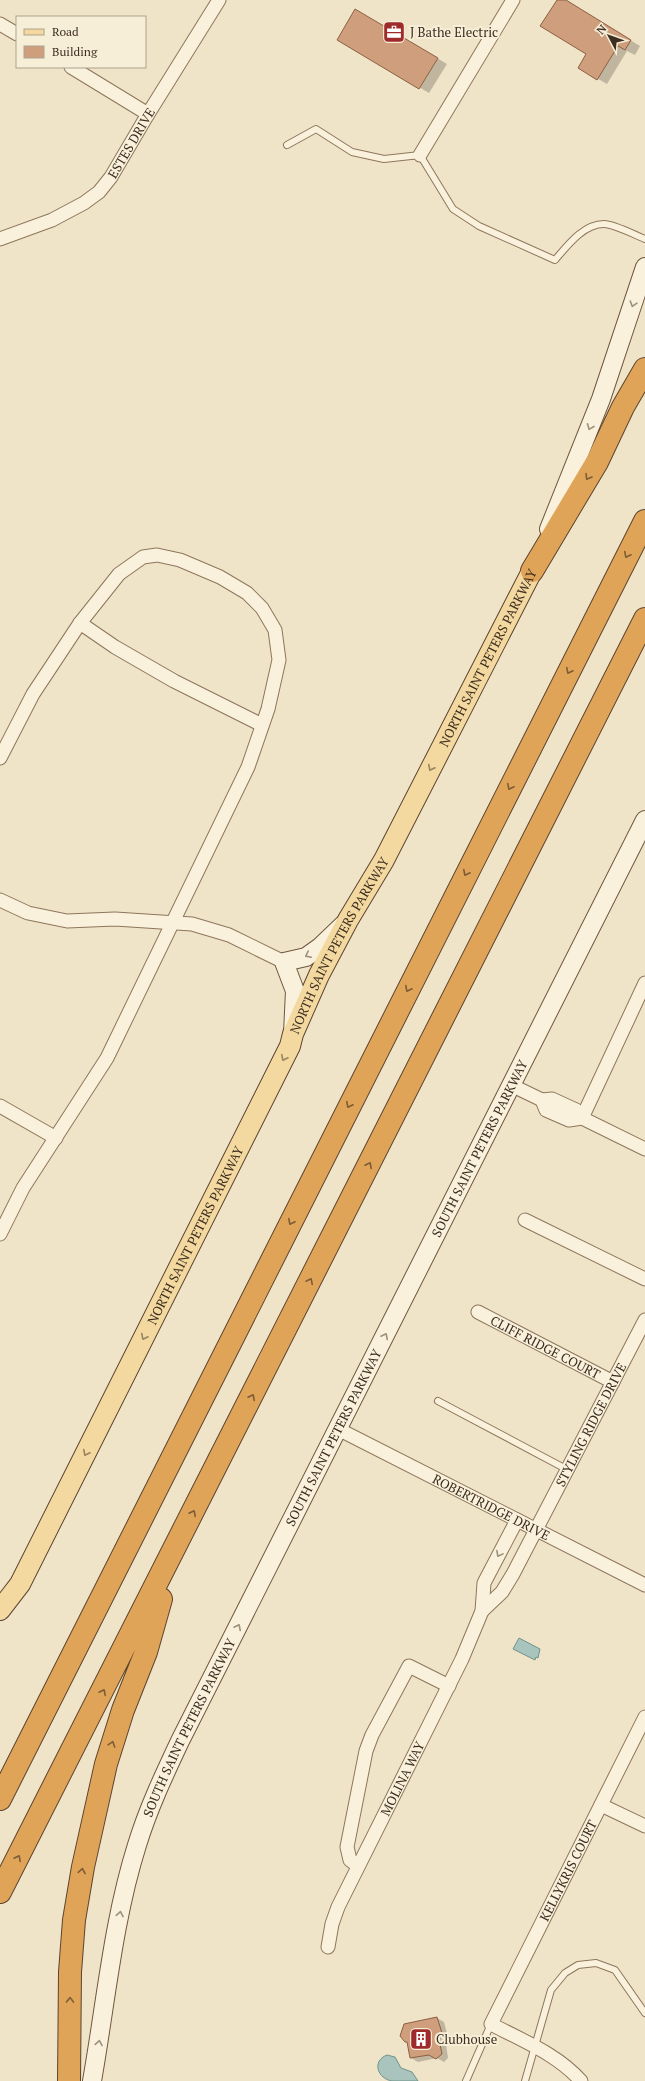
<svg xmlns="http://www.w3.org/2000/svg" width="645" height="2081" font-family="'PT Serif',serif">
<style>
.water{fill:#a9c4bc;stroke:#6f938a}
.shadow{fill:#0003}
.building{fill:#cf9f7d;stroke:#8d5f41}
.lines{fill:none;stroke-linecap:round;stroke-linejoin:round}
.lane-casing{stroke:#8d765c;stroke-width:8}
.street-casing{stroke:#8d765c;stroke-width:15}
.secondary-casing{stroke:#6f573f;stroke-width:20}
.primary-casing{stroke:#5b4430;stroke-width:22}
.highway-casing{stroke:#5b4430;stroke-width:24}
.lane{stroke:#faf1dc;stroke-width:6}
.street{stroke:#faf1dc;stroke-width:13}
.secondary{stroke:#faf1dc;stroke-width:18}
.primary{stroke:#f3d9a0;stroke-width:20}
.highway{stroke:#e0a458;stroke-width:22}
.oneway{stroke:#9c907e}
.oneway2{stroke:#7e5d36}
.oneway3{stroke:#988460}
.labels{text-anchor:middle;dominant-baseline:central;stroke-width:4;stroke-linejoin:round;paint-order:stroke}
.poi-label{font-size:13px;fill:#3d2e20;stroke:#f7eed8;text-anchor:start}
.street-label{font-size:13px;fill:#3d2e20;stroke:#f7eed8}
</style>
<rect width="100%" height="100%" fill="#f0e4c8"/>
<!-- water -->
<path class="water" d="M 519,1638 L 540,1649 L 538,1658 L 536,1657 L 535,1660 L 513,1649 Z
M 387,2055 L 395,2057 L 401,2068 L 412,2072 L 418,2081 C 410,2081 401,2081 392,2081 C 378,2079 371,2061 387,2055 Z"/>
<!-- shadow -->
<path class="shadow" d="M 558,0 L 565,0 L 640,46 L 635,55 L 627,51 L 607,84 L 579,68 L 587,54 Z
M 356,10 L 447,64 L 429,93 L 338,40 Z
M 437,2018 L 444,2022 L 448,2037 L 445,2037 L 448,2058 L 444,2062 L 437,2058 L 418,2062 L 411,2058 Z"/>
<!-- building -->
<path class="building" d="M 557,0 L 566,0 L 631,40 L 625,50 L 618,46 L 597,80 L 578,68 L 586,54 L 540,26 Z
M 355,9 L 438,58 L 419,89 L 337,40 Z
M 437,2017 L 442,2033 L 438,2034 L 442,2054 L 436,2059 L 429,2055 L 410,2058 L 407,2042 L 405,2042 L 400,2036 L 404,2024 Z"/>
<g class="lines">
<!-- lane casing -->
<g class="lane-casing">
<path id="lane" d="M 287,145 L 316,129 L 352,152 L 384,159 L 420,155 L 453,209 L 479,226 L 555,260 C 567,246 583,224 604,224 C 614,224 635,235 645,239
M 438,1401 L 568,1470
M 466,2081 L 491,2024
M 525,2081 L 551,1990 L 565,1973 L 578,1965 L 596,1963 L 615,1970 L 645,2013"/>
</g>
<!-- street casing -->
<g class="street-casing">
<g id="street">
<path d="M 0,24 L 17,34"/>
<path d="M 71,67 L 148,114"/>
<path d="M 420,155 L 513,0"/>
<path id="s1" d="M 0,239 L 52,220 L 84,203 L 99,192 L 111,177 L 148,114 L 219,0"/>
<path d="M 80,623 L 115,647 L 174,681 L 262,725"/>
<path d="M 0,758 L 33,694 L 80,623 L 119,574 L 143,557 L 157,555 L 180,560 L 220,577 L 247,593 L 262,608 L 275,630 L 279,660 L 268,709 L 248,767 L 107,1058 L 23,1188 L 0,1234"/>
<path d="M 0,900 L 28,913 L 67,921 L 115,919 L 192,924 L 229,935 L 284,962"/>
<path d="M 511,1085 L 542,1100 L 552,1099 L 576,1110 L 582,1118 L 645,1149"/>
<path d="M 542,1100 L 546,1110 L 569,1120 L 582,1118 L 645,983"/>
<path d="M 0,1106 L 56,1138"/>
<path d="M 525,1220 L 645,1279"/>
<path id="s2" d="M 478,1312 L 613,1382"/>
<path id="s3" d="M 338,1429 L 645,1585"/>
<path id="s4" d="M 482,1611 L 502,1592 L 513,1574 L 645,1320"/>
<path d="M 601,1805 L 645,1826"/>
<path d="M 358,1866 L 350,1860 L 347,1847 L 366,1751 L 372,1735 L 409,1666 L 449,1686"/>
<path id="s5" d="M 328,1947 L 332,1924 L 338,1907 L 462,1659 L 482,1611 L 484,1583 L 517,1520"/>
<path id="s6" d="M 581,2081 C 557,2054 523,2041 491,2024 L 645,1717"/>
</g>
</g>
<!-- secondary casing -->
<g class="secondary-casing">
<g id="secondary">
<path d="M 549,529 L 601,399 L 645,267"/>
<path d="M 293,1033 L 295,991 L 284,962 L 306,957 L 320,947 L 343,925"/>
<path id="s7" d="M 92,2081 C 106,2002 113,1921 137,1845 C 148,1809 164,1775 180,1741 L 645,820"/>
</g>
</g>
<!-- primary casing -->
<g class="primary-casing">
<g id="primary">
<path id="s8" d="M 0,1610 L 20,1584 L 290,1046 L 293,1034 L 319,975 L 348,920 L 384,860 L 532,571"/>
</g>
</g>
<!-- highway casing -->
<g class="highway-casing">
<path id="highway" d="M 532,571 L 597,462 L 623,407 L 645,369
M 0,1799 L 645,521
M 0,1892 L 645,619
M 69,2081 L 70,1972 L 74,1920 L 83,1867 L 106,1764 L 123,1710 L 146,1652 L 161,1599"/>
</g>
<!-- lane -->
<use href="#lane" class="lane"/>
<!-- street -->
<use href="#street" class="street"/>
<!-- secondary -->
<use href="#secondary" class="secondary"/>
<!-- primary -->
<use href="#primary" class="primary"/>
<!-- highway -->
<use href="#highway" class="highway"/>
</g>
<!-- one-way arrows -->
<defs><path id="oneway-chevron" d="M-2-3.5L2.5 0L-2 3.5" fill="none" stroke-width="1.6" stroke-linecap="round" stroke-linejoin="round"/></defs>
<g class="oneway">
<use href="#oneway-chevron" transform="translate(633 304) rotate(107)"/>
<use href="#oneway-chevron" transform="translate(590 427) rotate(112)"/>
<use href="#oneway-chevron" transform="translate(308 955) rotate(153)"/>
<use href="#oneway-chevron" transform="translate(385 1336) rotate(-63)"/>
<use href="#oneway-chevron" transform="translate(499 1554) rotate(118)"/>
<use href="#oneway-chevron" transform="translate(238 1627) rotate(-63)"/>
<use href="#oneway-chevron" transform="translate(120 1914) rotate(-79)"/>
<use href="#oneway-chevron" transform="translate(99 2043) rotate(-80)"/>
</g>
<g class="oneway2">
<use href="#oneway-chevron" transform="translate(588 477) rotate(121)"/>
<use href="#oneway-chevron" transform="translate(627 555) rotate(117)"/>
<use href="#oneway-chevron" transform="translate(569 671) rotate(117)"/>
<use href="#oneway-chevron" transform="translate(510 787) rotate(117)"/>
<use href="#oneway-chevron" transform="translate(466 873) rotate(117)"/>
<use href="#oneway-chevron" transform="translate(408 989) rotate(117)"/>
<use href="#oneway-chevron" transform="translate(349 1105) rotate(117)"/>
<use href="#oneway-chevron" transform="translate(369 1165) rotate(-63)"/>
<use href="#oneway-chevron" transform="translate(291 1222) rotate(117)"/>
<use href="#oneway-chevron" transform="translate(310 1281) rotate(-63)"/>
<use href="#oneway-chevron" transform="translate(252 1397) rotate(-63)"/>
<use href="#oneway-chevron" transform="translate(193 1513) rotate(-63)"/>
<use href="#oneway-chevron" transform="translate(103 1692) rotate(-63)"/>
<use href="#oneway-chevron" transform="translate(112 1744) rotate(-72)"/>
<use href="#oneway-chevron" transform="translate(18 1858) rotate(-63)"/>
<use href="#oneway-chevron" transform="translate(82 1871) rotate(-80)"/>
<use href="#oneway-chevron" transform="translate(70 2000) rotate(-89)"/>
</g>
<g class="oneway3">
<use href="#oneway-chevron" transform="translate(431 768) rotate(117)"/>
<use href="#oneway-chevron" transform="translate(284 1058) rotate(116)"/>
<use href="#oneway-chevron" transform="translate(144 1337) rotate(117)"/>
<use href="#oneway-chevron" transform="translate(86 1453) rotate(117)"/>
</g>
<!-- icons -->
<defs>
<g id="office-square" transform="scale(1.15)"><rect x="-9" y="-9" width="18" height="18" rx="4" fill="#9e2a2b" stroke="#f7eed8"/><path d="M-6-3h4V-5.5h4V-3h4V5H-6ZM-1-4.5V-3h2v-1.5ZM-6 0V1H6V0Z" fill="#fff"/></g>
<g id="building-square" transform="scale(1.15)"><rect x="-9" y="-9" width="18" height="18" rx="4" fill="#9e2a2b" stroke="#f7eed8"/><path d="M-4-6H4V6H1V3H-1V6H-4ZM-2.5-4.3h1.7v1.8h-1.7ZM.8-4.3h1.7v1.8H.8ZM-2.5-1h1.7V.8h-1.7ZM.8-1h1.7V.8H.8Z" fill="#fff"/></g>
</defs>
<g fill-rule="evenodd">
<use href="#office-square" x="394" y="32"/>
<use href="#building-square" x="421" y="2039"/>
</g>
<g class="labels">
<!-- poi labels -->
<g class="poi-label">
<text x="410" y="32">J Bathe Electric</text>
<text x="436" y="2039">Clubhouse</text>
</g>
<!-- street labels -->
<g class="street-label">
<text stroke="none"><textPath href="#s1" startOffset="169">ESTES DRIVE</textPath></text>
<text stroke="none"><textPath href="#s8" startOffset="1071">NORTH SAINT PETERS PARKWAY</textPath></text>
<text stroke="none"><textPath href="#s8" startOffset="747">NORTH SAINT PETERS PARKWAY</textPath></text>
<text stroke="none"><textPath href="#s7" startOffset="1017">SOUTH SAINT PETERS PARKWAY</textPath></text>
<text stroke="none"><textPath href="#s8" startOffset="423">NORTH SAINT PETERS PARKWAY</textPath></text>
<text stroke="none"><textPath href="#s2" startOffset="76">CLIFF RIDGE COURT</textPath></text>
<text stroke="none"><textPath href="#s4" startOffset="217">STYLING RIDGE DRIVE</textPath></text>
<text stroke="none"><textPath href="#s7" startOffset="693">SOUTH SAINT PETERS PARKWAY</textPath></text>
<text stroke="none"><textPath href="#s3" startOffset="172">ROBERTRIDGE DRIVE</textPath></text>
<text stroke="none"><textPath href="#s7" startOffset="369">SOUTH SAINT PETERS PARKWAY</textPath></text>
<text stroke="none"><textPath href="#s5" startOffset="185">MOLINA WAY</textPath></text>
<text stroke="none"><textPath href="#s6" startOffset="279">KELLYKRIS COURT</textPath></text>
</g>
</g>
<!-- legend -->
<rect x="16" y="16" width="130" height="52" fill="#f7eed8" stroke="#ada18e"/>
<rect x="24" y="29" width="20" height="6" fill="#f3d9a0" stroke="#ada18e"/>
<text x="52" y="36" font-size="12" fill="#3d2e20">Road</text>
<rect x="24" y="46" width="20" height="12" fill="#cf9f7d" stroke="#ada18e"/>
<text x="52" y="56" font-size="12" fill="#3d2e20">Building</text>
<!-- north arrow -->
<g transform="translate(609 36) rotate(311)" stroke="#f7eed8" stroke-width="3" paint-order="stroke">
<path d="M0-3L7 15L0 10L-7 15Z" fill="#3d2e20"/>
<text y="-6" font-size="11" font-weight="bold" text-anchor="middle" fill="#3d2e20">N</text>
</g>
</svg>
